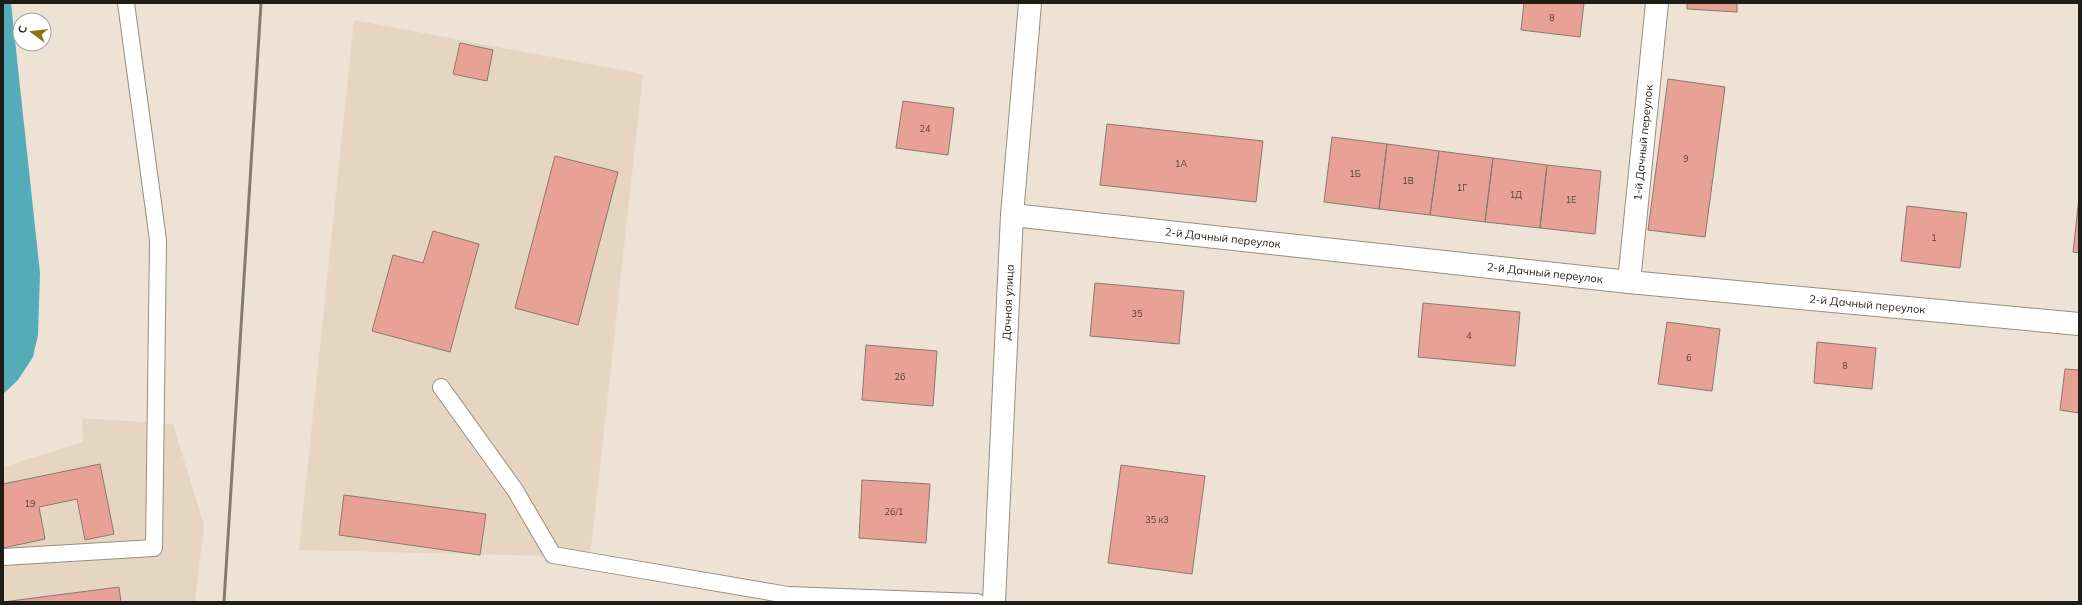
<svg xmlns="http://www.w3.org/2000/svg" width="2082" height="605" font-family="Mulish,sans-serif">
<style>
.built{fill:#e6d6c1}
.water{fill:#54acb9}
.building{fill:#e8a295;stroke:#897773}
.lines{fill:none;stroke-linecap:round;stroke-linejoin:round}
.service-casing{stroke:#988e80;stroke-width:18}
.minor-casing{stroke:#988e80;stroke-width:24}
.service{stroke:#fff;stroke-width:16}
.minor{stroke:#fff;stroke-width:22}
.rail{stroke:#847c72;stroke-width:3}
.labels{text-anchor:middle;dominant-baseline:central;stroke-width:3;stroke-linejoin:round;paint-order:stroke}
.number-label{font-size:9px;fill:#523e36}
.street-label{font-size:11px;fill:#201c16;stroke:#fff}
</style>
<rect width="100%" height="100%" fill="#ede2d3"/>
<!-- built -->
<path class="built" d="M 354,20 L 643,74 L 590,557 L 299,550 Z
M 82,418 L 173,424 L 204,525 L 195,602 L 3,602 L 3,467 L 83,442 Z"/>
<!-- water -->
<path class="water" d="M 3,3 L 11,3 L 40,273 L 38,335 L 33,357 L 18,380 L 3,394 Z"/>
<!-- building -->
<path class="building" d="M 1524,3 L 1584,3 L 1580,37 L 1521,30 Z
M 1687,3 L 1737,3 L 1737,12 L 1687,9 Z
M 460,43 L 493,50 L 487,81 L 453,74 Z
M 1668,79 L 1725,87 L 1705,237 L 1648,230 Z
M 903,101 L 954,108 L 948,155 L 896,148 Z
M 1107,124 L 1263,141 L 1256,202 L 1100,185 Z
M 1332,137 L 1387,144 L 1379,209 L 1324,202 Z
M 1387,144 L 1439,151 L 1430,215 L 1379,209 Z
M 1439,151 L 1493,158 L 1485,222 L 1430,215 Z
M 555,156 L 618,172 L 578,325 L 515,308 Z
M 1493,158 L 1547,165 L 1540,228 L 1485,222 Z
M 1547,165 L 1601,171 L 1595,234 L 1540,228 Z
M 2079,198 L 2079,253 L 2073,252 Z
M 1907,206 L 1967,213 L 1960,268 L 1901,261 Z
M 433,231 L 479,244 L 450,352 L 372,331 L 393,255 L 423,263 Z
M 1095,283 L 1184,291 L 1179,344 L 1090,336 Z
M 1423,303 L 1520,312 L 1515,366 L 1418,357 Z
M 1667,322 L 1720,329 L 1712,391 L 1658,384 Z
M 1817,342 L 1876,348 L 1872,389 L 1814,383 Z
M 866,345 L 937,351 L 933,406 L 862,400 Z
M 2065,369 L 2079,370 L 2079,413 L 2060,410 Z
M 100,464 L 114,534 L 85,540 L 77,499 L 39,507 L 45,539 L 3,548 L 3,484 Z
M 1121,465 L 1205,476 L 1192,574 L 1108,563 Z
M 862,480 L 930,484 L 926,543 L 859,538 Z
M 344,495 L 486,514 L 480,555 L 339,535 Z
M 119,587 L 121,602 L 3,602 Z"/>
<g class="lines">
<!-- service casing -->
<g class="service-casing">
<path id="service" d="M 441,387 L 515,490 L 553,555 L 788,595 L 977,602
M 3,557 L 154,548 L 158,240 L 126,3"/>
</g>
<!-- minor casing -->
<g class="minor-casing">
<g id="minor">
<path id="s1" d="M 1012,215 L 1629,282 L 2079,324"/>
<path id="s2" d="M 1629,282 L 1657,3"/>
<path id="s3" d="M 994,602 L 1012,215 L 1030,3"/>
</g>
</g>
<!-- service -->
<use href="#service" class="service"/>
<!-- minor -->
<use href="#minor" class="minor"/>
<!-- rail -->
<path class="rail" d="M 224,602 L 261,3"/>
</g>
<g class="labels">
<!-- number labels -->
<g class="number-label">
<text x="1552" y="17">8</text>
<text x="925" y="128">24</text>
<text x="1686" y="158">9</text>
<text x="1181" y="163">1А</text>
<text x="1355" y="173">1Б</text>
<text x="1408" y="180">1В</text>
<text x="1462" y="187">1Г</text>
<text x="1516" y="194">1Д</text>
<text x="1571" y="199">1Е</text>
<text x="1934" y="237">1</text>
<text x="1137" y="313">35</text>
<text x="1469" y="335">4</text>
<text x="1689" y="357">6</text>
<text x="1845" y="365">8</text>
<text x="900" y="376">26</text>
<text x="30" y="503">19</text>
<text x="894" y="511">26/1</text>
<text x="1157" y="519">35 к3</text>
</g>
<!-- street labels -->
<g class="street-label">
<text stroke="none"><textPath href="#s2" startOffset="140">1-й Дачный переулок</textPath></text>
<text stroke="none"><textPath href="#s1" startOffset="212">2-й Дачный переулок</textPath></text>
<text stroke="none"><textPath href="#s1" startOffset="536">2-й Дачный переулок</textPath></text>
<text stroke="none"><textPath href="#s3" startOffset="300">Дачная улица</textPath></text>
<text stroke="none"><textPath href="#s1" startOffset="860">2-й Дачный переулок</textPath></text>
</g>
</g>
<!-- border -->
<rect width="2082" height="605" fill="none" stroke="#201c16" stroke-width="8"/>
<!-- north arrow -->
<g transform="translate(32 32) rotate(285)"><circle r="19" fill="#ffffff" stroke="#a6a4a2"/>
<path d="M0-3L7 15L0 10L-7 15Z" fill="#8d7215"/>
<text y="-6" font-size="11" font-weight="bold" text-anchor="middle" fill="#201c16">С</text>
</g>
</svg>
